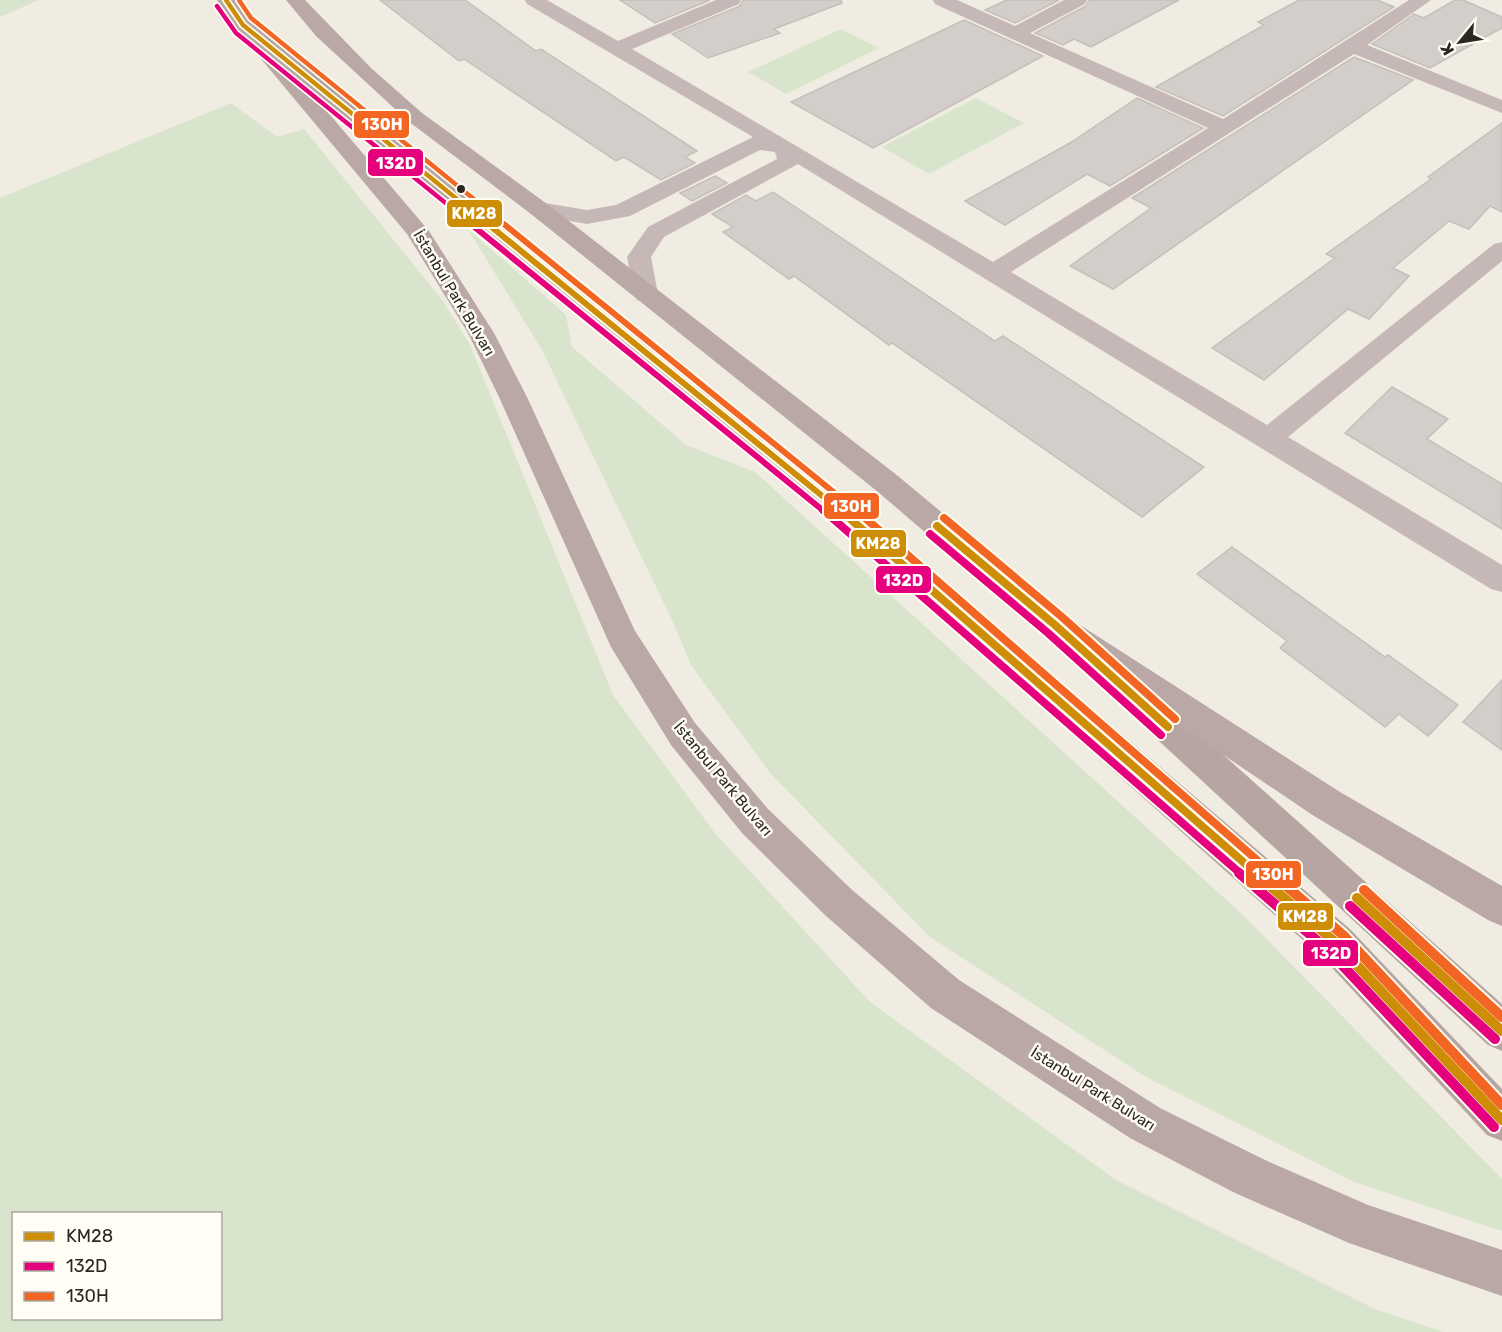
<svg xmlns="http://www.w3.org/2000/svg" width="1502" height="1332" font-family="Rubik,sans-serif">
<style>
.green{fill:#d8e5cc;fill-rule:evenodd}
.building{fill:#d4ceca;stroke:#c5bfbc;stroke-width:1.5}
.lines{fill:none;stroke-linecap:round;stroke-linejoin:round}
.minor{fill:#c6b8b6;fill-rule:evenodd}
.major{fill:#b7a5a2;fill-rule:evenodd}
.highway{fill:#baa8a6;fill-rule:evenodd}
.bus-1-far3-casing{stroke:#fffdf4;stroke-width:8}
.bus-1-far2-casing{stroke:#fffdf4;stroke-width:10}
.bus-1-far1-casing{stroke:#fffdf4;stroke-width:12}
.bus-1-casing{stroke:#fffdf4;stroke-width:14}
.bus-2-far3-casing{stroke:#fffdf4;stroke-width:8}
.bus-2-far2-casing{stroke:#fffdf4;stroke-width:10}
.bus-2-far1-casing{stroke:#fffdf4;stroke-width:12}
.bus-2-casing{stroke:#fffdf4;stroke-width:14}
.bus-3-far3-casing{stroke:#fffdf4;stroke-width:8}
.bus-3-far2-casing{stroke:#fffdf4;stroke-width:10}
.bus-3-far1-casing{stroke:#fffdf4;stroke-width:12}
.bus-3-casing{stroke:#fffdf4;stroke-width:14}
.bus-1-far3{stroke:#ce8d06;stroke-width:4.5}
.bus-1-far2{stroke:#ce8d06;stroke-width:6}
.bus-1-far1{stroke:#ce8d06;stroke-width:8}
.bus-1{stroke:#ce8d06;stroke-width:10}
.bus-2-far3{stroke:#e5007d;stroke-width:4.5}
.bus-2-far2{stroke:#e5007d;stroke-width:6}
.bus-2-far1{stroke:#e5007d;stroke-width:8}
.bus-2{stroke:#e5007d;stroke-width:10}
.bus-3-far3{stroke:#f26522;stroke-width:4.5}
.bus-3-far2{stroke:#f26522;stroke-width:6}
.bus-3-far1{stroke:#f26522;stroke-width:8}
.bus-3{stroke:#f26522;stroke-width:10}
.bus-dot{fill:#2a2820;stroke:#fffdf4;stroke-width:2}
.labels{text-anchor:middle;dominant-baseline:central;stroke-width:5;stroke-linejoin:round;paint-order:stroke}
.street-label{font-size:15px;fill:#2a2820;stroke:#fffdf4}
.line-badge{stroke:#fffdf4;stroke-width:2}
.badge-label{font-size:16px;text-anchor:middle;font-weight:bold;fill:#fff}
</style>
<rect width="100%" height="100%" fill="#f0ece1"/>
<!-- green -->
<path class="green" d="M 0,0 L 39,0 L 0,17 Z
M 841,29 L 879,48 L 786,94 L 748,72 Z
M 976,98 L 1024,123 L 929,174 L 882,147 Z
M 231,103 L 277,137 L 304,129 L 443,301 L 470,345 L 613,695 L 714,832 L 870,1002 L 1116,1180 L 1377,1310 L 1443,1332 L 0,1332 L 0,198 ZM 14,1214 L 220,1214 L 220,1318 L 14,1318 Z
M 468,229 L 566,315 L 572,347 L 686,445 L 755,472 L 1243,915 L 1502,1179 L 1502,1231 L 1352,1181 L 1146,1077 L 930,937 L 770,773 L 691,665 L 672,620 L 542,350 Z"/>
<!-- building -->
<path class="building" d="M 380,0 L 465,0 L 536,51 L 541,49 L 697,151 L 685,157 L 695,163 L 661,180 L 624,157 L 616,161 L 464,59 L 459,61 Z
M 620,0 L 710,0 L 655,23 Z
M 743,0 L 841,0 L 842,3 L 774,29 L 780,33 L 708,58 L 672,34 L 740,6 Z
M 1007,0 L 1059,0 L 1015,23 L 985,10 Z
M 1089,0 L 1179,0 L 1091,47 L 1074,39 L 1063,45 L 1035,33 L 1086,6 Z
M 1299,0 L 1377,0 L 1394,7 L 1223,116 L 1156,87 L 1264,25 L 1258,22 Z
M 1455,0 L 1463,0 L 1502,17 L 1502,28 L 1430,68 L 1372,44 L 1414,14 L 1424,18 Z
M 964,20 L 1043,56 L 873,148 L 791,102 Z
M 1354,57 L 1413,80 L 1113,289 L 1070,266 L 1151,208 L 1132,198 Z
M 1137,98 L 1203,128 L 1110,186 L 1087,174 L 1005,225 L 965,201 L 1070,143 Z
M 1502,123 L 1502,212 L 1490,206 L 1469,229 L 1449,221 L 1393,268 L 1409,276 L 1369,319 L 1348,309 L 1264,380 L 1212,348 L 1335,258 L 1326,254 L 1431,179 L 1428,177 Z
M 715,176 L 727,183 L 692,201 L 680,193 Z
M 773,192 L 995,341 L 1003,336 L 1204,467 L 1142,517 L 892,343 L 889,345 L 794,276 L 789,279 L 723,232 L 733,227 L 712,214 L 746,195 L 756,201 Z
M 1392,387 L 1448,419 L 1427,439 L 1502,484 L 1502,529 L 1345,433 Z
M 1232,547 L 1385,657 L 1388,655 L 1458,705 L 1428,736 L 1399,714 L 1385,727 L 1280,648 L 1287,641 L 1197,574 Z
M 1502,680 L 1502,750 L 1463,722 Z"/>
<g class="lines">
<!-- minor -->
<path class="minor" d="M 525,0 L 547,0 L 618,41 L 716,0 L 741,0 L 739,4 L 632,49 L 993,262 L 1208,128 L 935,4 L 933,0 L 957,0 L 1015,26 L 1064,0 L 1087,0 L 1085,4 L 1030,33 L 1223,119 L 1409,0 L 1431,0 L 1367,45 L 1502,100 L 1502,113 L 1354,54 L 1011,272 L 1267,425 L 1494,244 L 1502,242 L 1502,261 L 1288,437 L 1502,565 L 1502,592 L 1491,589 L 798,164 L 664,237 L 651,257 L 658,294 L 655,300 L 646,302 L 637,300 L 634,294 L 627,257 L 648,227 L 777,159 L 775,152 L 760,150 L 630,216 L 587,224 L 531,214 L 527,209 L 531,204 L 539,202 L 587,210 L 616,205 L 753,137 L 527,4 Z"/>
<!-- major -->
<path class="major" d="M 243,19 L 250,21 L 853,505 L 1350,929 L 1502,1089 L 1502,1141 L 1487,1135 L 1322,957 L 833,521 L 236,29 L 234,25 L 236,21 Z
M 1093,645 L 1105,649 L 1502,1004 L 1502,1051 L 1488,1045 L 1081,669 L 1077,659 L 1081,649 Z"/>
<!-- highway -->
<path class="highway" d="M 217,0 L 235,0 L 250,21 L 429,231 L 494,333 L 527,397 L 635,631 L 695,723 L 768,809 L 851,889 L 959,980 L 1160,1108 L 1265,1160 L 1368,1205 L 1502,1250 L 1502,1296 L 1349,1243 L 1233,1192 L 1130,1138 L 931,1008 L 825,915 L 742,833 L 671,745 L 611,647 L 499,397 L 468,333 L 407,234 L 236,29 Z
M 286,0 L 305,0 L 371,68 L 422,113 L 547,204 L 898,476 L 1066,616 L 1340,792 L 1502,886 L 1502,926 L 1488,920 L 1314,816 L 1044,634 L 878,492 L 531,214 L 408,121 L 316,36 Z"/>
<!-- bus-1-far3 casing -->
<g class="bus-1-far3-casing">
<path id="bus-1-far3" d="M 226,0 L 243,25 L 490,226"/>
</g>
<!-- bus-1-far2 casing -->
<g class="bus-1-far2-casing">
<path id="bus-1-far2" d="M 489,225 L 842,512"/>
</g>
<!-- bus-1-far1 casing -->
<g class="bus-1-far1-casing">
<path id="bus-1-far1" d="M 840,510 L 1257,874
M 937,526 L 1055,625 L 1168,727"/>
</g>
<!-- bus-1 casing -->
<g class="bus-1-casing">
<path id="bus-1" d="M 1255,873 L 1336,943 L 1502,1120
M 1357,898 L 1502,1031"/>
</g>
<!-- bus-2-far3 casing -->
<g class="bus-2-far3-casing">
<path id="bus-2-far3" d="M 217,6 L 236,33 L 474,226"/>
</g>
<!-- bus-2-far2 casing -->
<g class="bus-2-far2-casing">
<path id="bus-2-far2" d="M 472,225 L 825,512"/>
</g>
<!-- bus-2-far1 casing -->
<g class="bus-2-far1-casing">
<path id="bus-2-far1" d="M 823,510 L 1241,874
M 930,534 L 1048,633 L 1161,735"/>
</g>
<!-- bus-2 casing -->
<g class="bus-2-casing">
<path id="bus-2" d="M 1239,873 L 1329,951 L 1494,1127
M 1350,906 L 1495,1039"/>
</g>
<!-- bus-3-far3 casing -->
<g class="bus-3-far3-casing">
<path id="bus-3-far3" d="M 239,0 L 251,18 L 507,226"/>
</g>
<!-- bus-3-far2 casing -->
<g class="bus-3-far2-casing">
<path id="bus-3-far2" d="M 505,225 L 858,512"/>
</g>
<!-- bus-3-far1 casing -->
<g class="bus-3-far1-casing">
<path id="bus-3-far1" d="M 856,510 L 1273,874
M 944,518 L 1062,617 L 1175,719"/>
</g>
<!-- bus-3 casing -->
<g class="bus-3-casing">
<path id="bus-3" d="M 1271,873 L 1343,935 L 1502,1105
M 1364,890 L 1502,1017"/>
</g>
<!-- bus-1-far3 -->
<use href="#bus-1-far3" class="bus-1-far3"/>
<!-- bus-1-far2 -->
<use href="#bus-1-far2" class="bus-1-far2"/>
<!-- bus-1-far1 -->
<use href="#bus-1-far1" class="bus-1-far1"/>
<!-- bus-1 -->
<use href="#bus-1" class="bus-1"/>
<!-- bus-2-far3 -->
<use href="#bus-2-far3" class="bus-2-far3"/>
<!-- bus-2-far2 -->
<use href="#bus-2-far2" class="bus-2-far2"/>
<!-- bus-2-far1 -->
<use href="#bus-2-far1" class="bus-2-far1"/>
<!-- bus-2 -->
<use href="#bus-2" class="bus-2"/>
<!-- bus-3-far3 -->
<use href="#bus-3-far3" class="bus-3-far3"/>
<!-- bus-3-far2 -->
<use href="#bus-3-far2" class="bus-3-far2"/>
<!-- bus-3-far1 -->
<use href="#bus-3-far1" class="bus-3-far1"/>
<!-- bus-3 -->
<use href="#bus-3" class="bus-3"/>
</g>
<!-- markers -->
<circle class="bus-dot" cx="461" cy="189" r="5"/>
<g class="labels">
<!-- street labels -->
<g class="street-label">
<text transform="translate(454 293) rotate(59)">İstanbul Park Bulvarı</text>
<text transform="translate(723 779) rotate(50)">İstanbul Park Bulvarı</text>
<text transform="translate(1093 1089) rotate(32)">İstanbul Park Bulvarı</text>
</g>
</g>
<g class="line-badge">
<rect x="353" y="110" width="57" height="29" rx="6" fill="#f26522"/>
<rect x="367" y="148" width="57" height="29" rx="6" fill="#e5007d"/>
<rect x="446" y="199" width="57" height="29" rx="6" fill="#ce8d06"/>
<rect x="823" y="492" width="57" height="28" rx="6" fill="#f26522"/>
<rect x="850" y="529" width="57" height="29" rx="6" fill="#ce8d06"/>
<rect x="875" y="565" width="57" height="29" rx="6" fill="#e5007d"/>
<rect x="1245" y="860" width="57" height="29" rx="6" fill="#f26522"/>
<rect x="1277" y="902" width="57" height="29" rx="6" fill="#ce8d06"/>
<rect x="1302" y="939" width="57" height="28" rx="6" fill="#e5007d"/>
</g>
<g class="badge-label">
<text x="382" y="130">130H</text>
<text x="396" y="169">132D</text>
<text x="474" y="219">KM28</text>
<text x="851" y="512">130H</text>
<text x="878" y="549">KM28</text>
<text x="903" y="586">132D</text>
<text x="1273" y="880">130H</text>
<text x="1305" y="922">KM28</text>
<text x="1331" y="959">132D</text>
</g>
<!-- legend -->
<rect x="12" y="1212" width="210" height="108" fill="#fffdf4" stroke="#aaa89f" stroke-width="1.5"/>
<rect x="24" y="1232" width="30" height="9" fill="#ce8d06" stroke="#aaa89f" stroke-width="1.5"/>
<text x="66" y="1242" font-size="18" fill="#2a2820">KM28</text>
<rect x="24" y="1262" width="30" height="9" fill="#e5007d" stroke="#aaa89f" stroke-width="1.5"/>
<text x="66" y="1272" font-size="18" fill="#2a2820">132D</text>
<rect x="24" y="1292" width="30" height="9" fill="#f26522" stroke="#aaa89f" stroke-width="1.5"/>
<text x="66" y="1302" font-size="18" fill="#2a2820">130H</text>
<!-- north arrow -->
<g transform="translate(1460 42) rotate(240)" stroke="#fffdf4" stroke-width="4.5" paint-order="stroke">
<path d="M0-4.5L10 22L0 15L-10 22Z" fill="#2a2820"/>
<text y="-9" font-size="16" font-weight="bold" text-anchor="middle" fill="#2a2820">K</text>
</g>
</svg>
